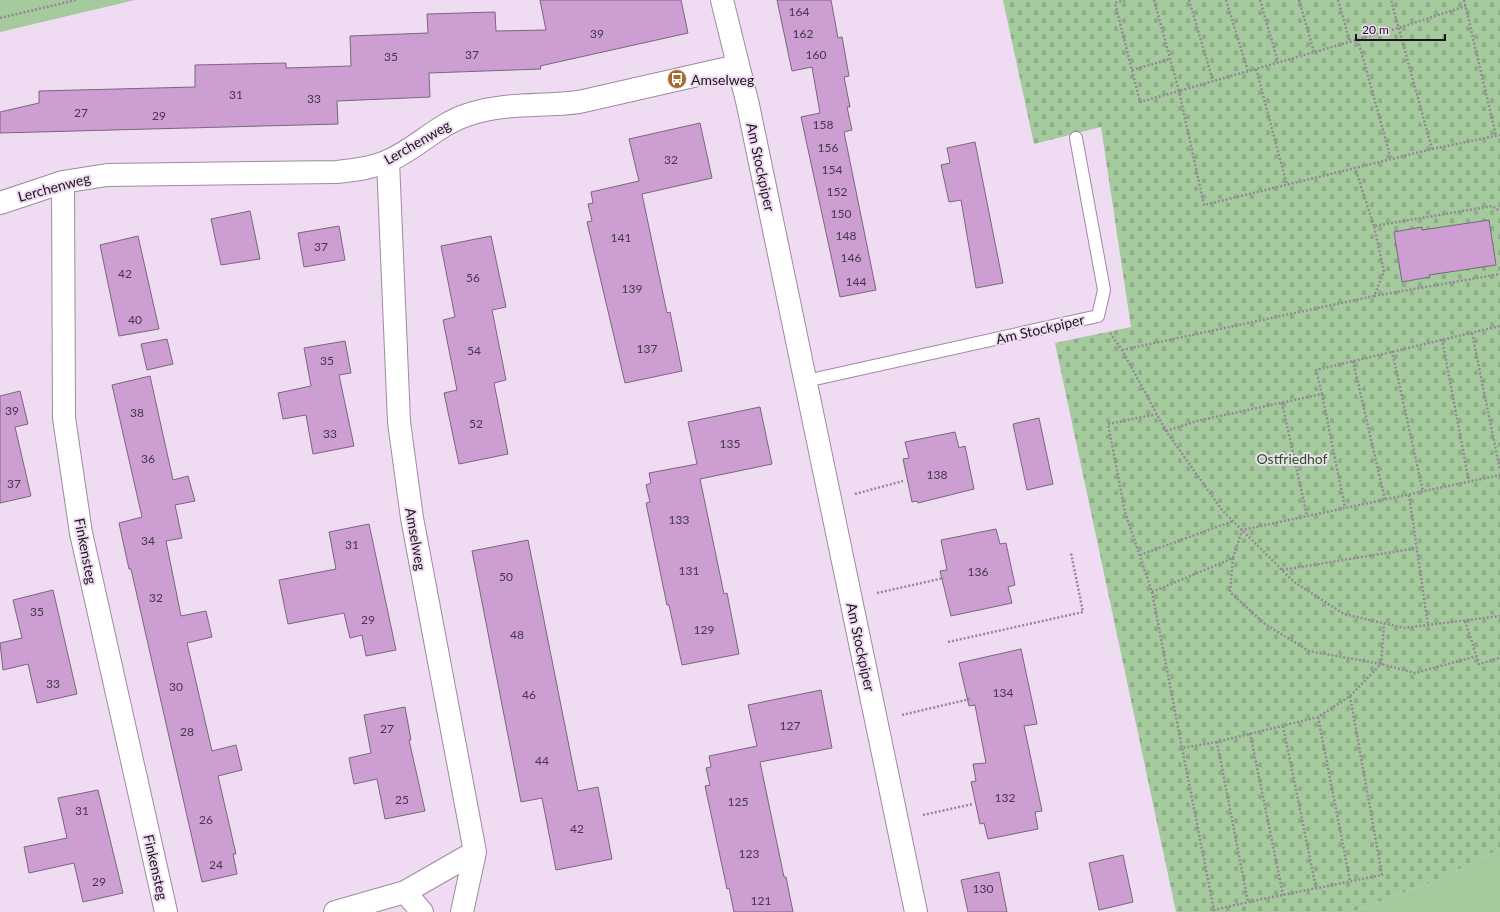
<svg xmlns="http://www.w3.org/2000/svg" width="1500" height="912" font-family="Lato,sans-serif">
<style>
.green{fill:#a4ca9e}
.cemetery{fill:url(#cemetery-stones)}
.building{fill:#cc9ed2;stroke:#79677b}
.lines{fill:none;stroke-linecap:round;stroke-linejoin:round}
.service-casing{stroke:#9d8b9f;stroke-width:14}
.minor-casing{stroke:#9d8b9f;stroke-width:24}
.path{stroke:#968797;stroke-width:2.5;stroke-dasharray:2 2;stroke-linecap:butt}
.service{stroke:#fff;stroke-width:12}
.minor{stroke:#fff;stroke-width:22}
.labels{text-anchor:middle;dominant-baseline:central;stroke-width:4;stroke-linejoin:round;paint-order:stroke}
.number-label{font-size:12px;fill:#463649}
.poi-label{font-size:14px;fill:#1a131b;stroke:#f0dcf2;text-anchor:start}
.street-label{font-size:14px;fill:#1a131b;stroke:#f0dcf2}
.park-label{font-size:14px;fill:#1d5a15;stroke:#f0dcf2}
</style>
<defs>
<pattern id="cemetery-stones" width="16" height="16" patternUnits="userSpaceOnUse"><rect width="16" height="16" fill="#a4ca9e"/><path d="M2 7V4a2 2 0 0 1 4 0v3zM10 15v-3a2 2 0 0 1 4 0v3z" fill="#8dad88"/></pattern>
</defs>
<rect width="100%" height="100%" fill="#f0dcf2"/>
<!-- green -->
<path class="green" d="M 0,0 L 135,0 L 0,32 Z
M 1500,849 L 1500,912 L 1352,912 L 1437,880 Z"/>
<!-- cemetery -->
<path class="cemetery" d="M 1003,0 L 1500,0 L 1500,849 L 1437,880 L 1352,912 L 1176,912 L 1055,343 L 1131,327 L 1101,127 L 1034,144 Z"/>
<!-- building -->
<path class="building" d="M 540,0 L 681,0 L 688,33 L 540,66 L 541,69 L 429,73 L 430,97 L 337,101 L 338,124 L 0,133 L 0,112 L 39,103 L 39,91 L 195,87 L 195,65 L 286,63 L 286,68 L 351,66 L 350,36 L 428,33 L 427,14 L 495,12 L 496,31 L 546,30 Z
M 777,0 L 831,0 L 838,38 L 842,37 L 849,76 L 844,77 L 850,107 L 847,107 L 852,130 L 844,132 L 876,290 L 840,297 L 801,117 L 820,113 L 812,67 L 792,71 Z
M 700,123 L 712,178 L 642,194 L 667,313 L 670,312 L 682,371 L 625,383 L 587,222 L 592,221 L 588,204 L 593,203 L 591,192 L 639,181 L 629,139 Z
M 975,142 L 1003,283 L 976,288 L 961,200 L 949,202 L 941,165 L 950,163 L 947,148 Z
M 250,211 L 260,259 L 221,265 L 211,219 Z
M 1489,220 L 1496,265 L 1429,275 L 1430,277 L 1402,282 L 1394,232 L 1422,227 L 1422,230 Z
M 339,226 L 345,260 L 304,267 L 298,233 Z
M 138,236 L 159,329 L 119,336 L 100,245 Z
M 491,236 L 506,307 L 492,310 L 506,380 L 494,383 L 508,454 L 459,464 L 444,393 L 457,390 L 443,320 L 455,317 L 441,246 Z
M 167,339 L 173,364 L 147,370 L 141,344 Z
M 345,341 L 351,373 L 339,375 L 354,446 L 313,454 L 306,415 L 283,419 L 278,393 L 311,386 L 304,348 Z
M 150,376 L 173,480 L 188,476 L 195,501 L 175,505 L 182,538 L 166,541 L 181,616 L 206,611 L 212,637 L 187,643 L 199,695 L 212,751 L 236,745 L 242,770 L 218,776 L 236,854 L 233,854 L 237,874 L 202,882 L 131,569 L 129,569 L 119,523 L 142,517 L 112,385 Z
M 20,391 L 28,424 L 15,427 L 31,496 L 0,503 L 0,396 Z
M 760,407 L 772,464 L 700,479 L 724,594 L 727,593 L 739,654 L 682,665 L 669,605 L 667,605 L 646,503 L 650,502 L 646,485 L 651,483 L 649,473 L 697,464 L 688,422 Z
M 1039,418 L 1053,484 L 1027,490 L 1013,424 Z
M 955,432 L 959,448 L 965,446 L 974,489 L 918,503 L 917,501 L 912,502 L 903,459 L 909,458 L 905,442 Z
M 369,524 L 396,650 L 366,656 L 362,635 L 350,638 L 344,613 L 288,624 L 279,580 L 336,569 L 329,532 Z
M 996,529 L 1000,544 L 1006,543 L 1015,585 L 1008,587 L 1012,603 L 951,616 L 940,571 L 947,570 L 941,540 Z
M 528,540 L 578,791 L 598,787 L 612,859 L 556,870 L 542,798 L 521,802 L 472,551 Z
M 53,590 L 77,694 L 37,703 L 28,664 L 3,670 L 0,643 L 22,638 L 13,600 Z
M 1021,649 L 1037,724 L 1024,726 L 1042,811 L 1035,812 L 1038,829 L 988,839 L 984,823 L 980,824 L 971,782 L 976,781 L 973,764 L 986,763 L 975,705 L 969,706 L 959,663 Z
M 821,690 L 832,748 L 760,762 L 784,877 L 786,877 L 793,912 L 734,912 L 729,888 L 727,889 L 705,786 L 710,785 L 706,768 L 711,767 L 709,756 L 757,746 L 748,705 Z
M 405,707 L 411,740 L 409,740 L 425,811 L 385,819 L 377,779 L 354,784 L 349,758 L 371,753 L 364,715 Z
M 98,790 L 123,893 L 83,902 L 74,863 L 29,873 L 24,847 L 67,838 L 58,798 Z
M 1123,855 L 1133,902 L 1099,910 L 1089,863 Z
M 999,872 L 1007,912 L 968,912 L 961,880 Z"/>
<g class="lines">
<!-- service casing -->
<g class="service-casing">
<path id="service" d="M 806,381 L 1098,316 L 1104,290 L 1076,138"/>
</g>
<!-- minor casing -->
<g class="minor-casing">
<path id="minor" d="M 722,0 L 748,105 L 916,912
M 388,161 L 399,422 L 412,518 L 475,852 L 462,912
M 63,182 L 64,418 L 81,533 L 166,912
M 0,203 L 63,182 L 107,175 L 337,172 C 355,170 372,168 388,161 C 416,149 437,125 467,115 C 504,102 541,107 579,102 L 737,66
M 405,892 L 422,912
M 335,912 L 405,892 L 475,852"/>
</g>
<!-- path -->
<path class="path" d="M 1125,0 L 1115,3 L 1140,102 L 1179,91 L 1204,205 L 1355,168
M 1154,0 L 1179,91 L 1398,28 L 1466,6
M 1189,0 L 1213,81
M 1226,0 L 1248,71
M 1260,0 L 1278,62
M 1299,0 L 1314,52
M 1338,0 L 1350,42
M 1464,0 L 1496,136
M 0,18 L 76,0
M 1358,40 L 1391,159
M 1256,69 L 1287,185
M 1132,70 L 1170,59
M 1432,149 L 1500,135
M 1374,226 L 1355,168 L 1432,149 L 1391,0
M 1374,296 L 1500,274
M 1110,333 L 1122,350 L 1166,431 L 1222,510 L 1294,582 L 1344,614 L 1404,628 L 1500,616
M 1472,333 L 1500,470
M 1442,339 L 1469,482
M 1122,350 L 1374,296 L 1384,272 L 1374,226 L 1492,206 L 1500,211
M 1392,351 L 1423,492
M 1353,361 L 1385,500
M 1322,394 L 1345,508
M 1282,403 L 1307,516
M 1157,414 L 1108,424 L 1125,512 L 1152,592 L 1182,748
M 1166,431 L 1197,421 L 1322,394 L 1316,370 L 1500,326
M 855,494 L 903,481
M 1409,495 L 1428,625
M 1140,555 L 1233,521
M 1233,558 L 1230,592 L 1265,624 L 1309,651 L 1381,664 L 1415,673 L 1477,656
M 1282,570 L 1417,548
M 1152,592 L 1233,558 L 1242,530 L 1500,475
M 877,593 L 944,578
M 1465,621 L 1479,664 L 1500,658
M 948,642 L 1083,612 L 1071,553
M 1350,696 L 1382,875 L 1248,902 L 1217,742 L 1318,717 L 1350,696 L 1381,664 L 1384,624
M 902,715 L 970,699
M 1318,717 L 1350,881
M 1283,726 L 1316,888
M 1250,733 L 1283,895
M 1217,742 L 1182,748 L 1214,910 L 1248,902
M 923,815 L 973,804"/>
<!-- service -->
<use href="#service" class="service"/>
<!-- minor -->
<use href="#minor" class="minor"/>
</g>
<!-- icons -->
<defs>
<g id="bus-disc" transform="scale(1)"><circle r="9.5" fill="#a56c2a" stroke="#f0dcf2"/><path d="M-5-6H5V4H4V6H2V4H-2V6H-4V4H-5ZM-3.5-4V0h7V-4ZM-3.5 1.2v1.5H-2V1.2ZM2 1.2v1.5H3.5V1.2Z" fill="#fff"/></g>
</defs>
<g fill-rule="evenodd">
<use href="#bus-disc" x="677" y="79"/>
</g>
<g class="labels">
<!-- number labels -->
<g class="number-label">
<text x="799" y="11">164</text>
<text x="597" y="33">39</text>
<text x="803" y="33">162</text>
<text x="472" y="54">37</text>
<text x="816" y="54">160</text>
<text x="391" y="56">35</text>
<text x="236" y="94">31</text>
<text x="314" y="98">33</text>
<text x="81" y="112">27</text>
<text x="159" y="115">29</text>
<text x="823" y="124">158</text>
<text x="828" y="147">156</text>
<text x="671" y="159">32</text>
<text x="832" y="169">154</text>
<text x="837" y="191">152</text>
<text x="841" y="213">150</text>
<text x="846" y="235">148</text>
<text x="621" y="237">141</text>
<text x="321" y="246">37</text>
<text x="851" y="257">146</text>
<text x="125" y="273">42</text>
<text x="473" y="277">56</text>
<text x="856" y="281">144</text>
<text x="632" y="288">139</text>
<text x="135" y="319">40</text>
<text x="647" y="348">137</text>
<text x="474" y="350">54</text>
<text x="327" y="360">35</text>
<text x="12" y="410">39</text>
<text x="137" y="412">38</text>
<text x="476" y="423">52</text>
<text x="330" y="433">33</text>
<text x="730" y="443">135</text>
<text x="148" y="458">36</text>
<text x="937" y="474">138</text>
<text x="14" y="483">37</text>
<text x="679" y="519">133</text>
<text x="148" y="540">34</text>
<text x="352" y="544">31</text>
<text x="689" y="570">131</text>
<text x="978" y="571">136</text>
<text x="506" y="576">50</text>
<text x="156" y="597">32</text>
<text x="37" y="611">35</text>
<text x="368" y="619">29</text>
<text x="704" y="629">129</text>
<text x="517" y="634">48</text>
<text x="53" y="683">33</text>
<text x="176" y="686">30</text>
<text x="1003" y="692">134</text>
<text x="529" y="694">46</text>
<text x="790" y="725">127</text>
<text x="387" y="728">27</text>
<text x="187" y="731">28</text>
<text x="542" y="760">44</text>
<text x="1005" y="797">132</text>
<text x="402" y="799">25</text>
<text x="738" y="801">125</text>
<text x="82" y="810">31</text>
<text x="206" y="819">26</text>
<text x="577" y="828">42</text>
<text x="749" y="853">123</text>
<text x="216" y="864">24</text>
<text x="99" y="881">29</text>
<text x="983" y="888">130</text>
<text x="761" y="900">121</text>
</g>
<!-- poi labels -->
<g class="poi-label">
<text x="691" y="79">Amselweg</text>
</g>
<!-- street labels -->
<g class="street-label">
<text transform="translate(417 142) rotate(-30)">Lerchenweg</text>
<text transform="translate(761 167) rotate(78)">Am Stockpiper</text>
<text transform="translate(54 187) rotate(-15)">Lerchenweg</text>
<text transform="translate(1040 329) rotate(-13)">Am Stockpiper</text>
<text transform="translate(416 539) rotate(80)">Amselweg</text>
<text transform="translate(86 551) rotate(79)">Finkensteg</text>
<text transform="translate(861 647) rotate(78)">Am Stockpiper</text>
<text transform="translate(156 867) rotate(77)">Finkensteg</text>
</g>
<!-- park labels -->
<g class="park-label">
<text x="1292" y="458">Ostfriedhof</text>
</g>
</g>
<!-- scale -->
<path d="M1356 34v6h89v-6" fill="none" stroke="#1a131b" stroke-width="2"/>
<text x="1362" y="34" font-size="12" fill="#1a131b" stroke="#f0dcf2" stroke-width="3" paint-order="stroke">20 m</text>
</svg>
